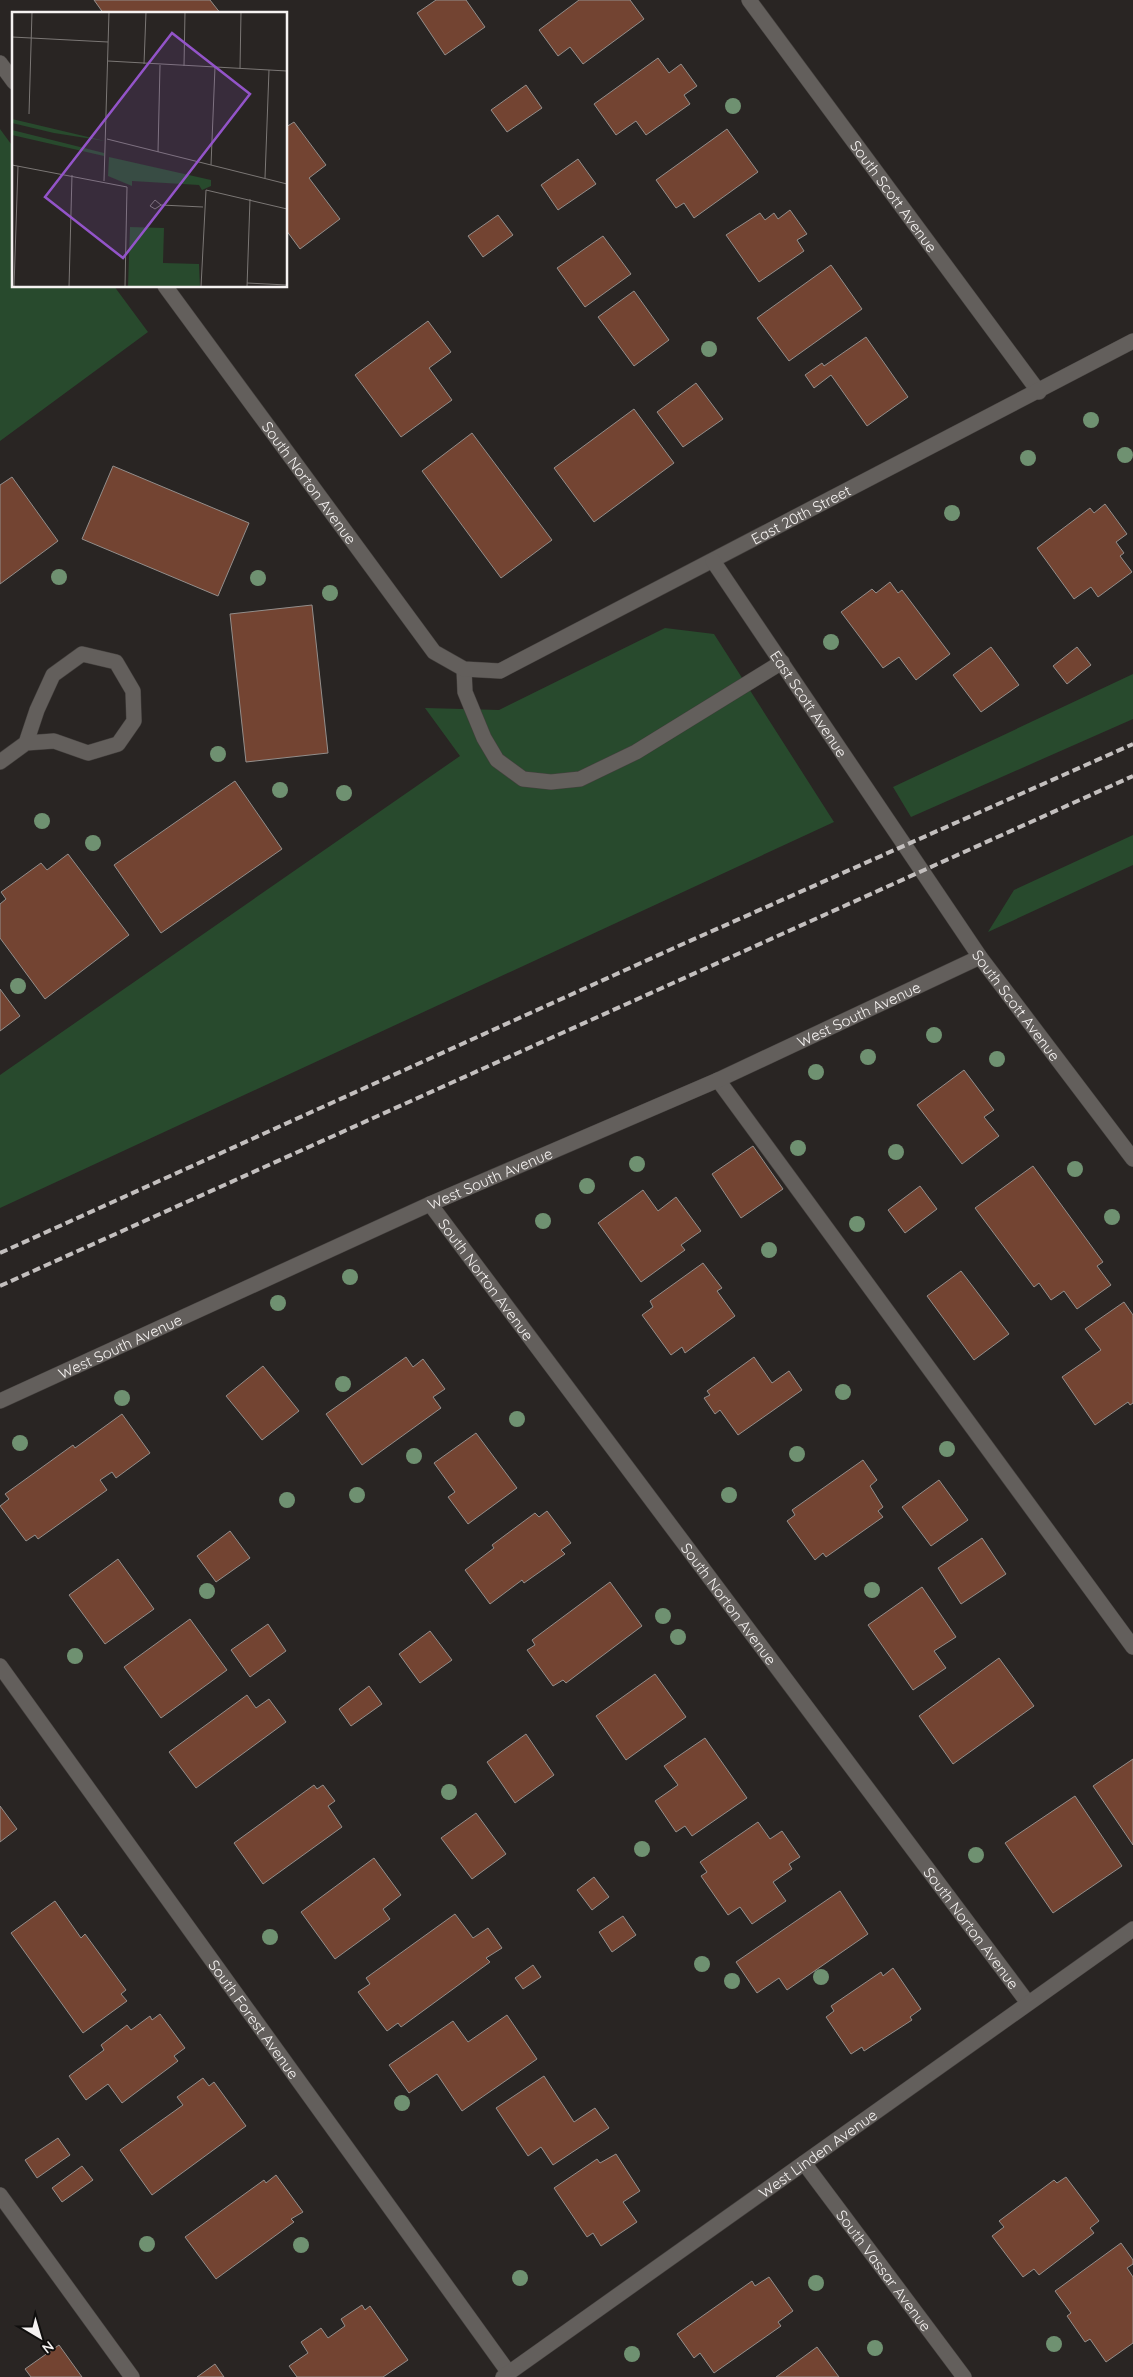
<svg xmlns="http://www.w3.org/2000/svg" width="1133" height="2377" font-family="Quicksand,sans-serif">
<style>
.green{fill:#284a2d}
.building{fill:#734432;stroke:#938e8b}
.lines{fill:none;stroke-linecap:round;stroke-linejoin:round}
.lane-casing{stroke:#44403e;stroke-width:16}
.street-casing{stroke:#44403e;stroke-width:16}
.lane{stroke:#635f5c;stroke-width:15}
.street{stroke:#635f5c;stroke-width:15}
.rail{stroke:#c3bfbe;stroke-width:4;stroke-dasharray:8 4;stroke-linecap:butt}
.tree{fill:#6f9171}
.labels{text-anchor:middle;dominant-baseline:central;stroke-width:4;stroke-linejoin:round;paint-order:stroke}
.street-label{font-size:15px;fill:#f5f2f1;stroke:#100f0e}
.inset-road{fill:none;stroke:#7b7775;stroke-width:1}
.view{fill:#9354c9;fill-opacity:0.15;stroke:#9354c9;stroke-width:2.5}
.inset-edge{fill:none;stroke:#f5f2f1;stroke-width:2.5}
</style>
<rect width="100%" height="100%" fill="#292523"/>
<!-- green -->
<path class="green" d="M 0,129 L 14,148 L 14,286 L 114,286 L 148,332 L 0,441 Z
M 665,628 L 714,634 L 834,822 L 0,1208 L 0,1075 L 460,756 L 425,708 L 499,710 Z
M 1133,674 L 1133,719 L 911,817 L 893,787 Z
M 1133,835 L 1133,865 L 988,932 L 1014,890 Z"/>
<!-- building -->
<path class="building" d="M 94,0 L 210,0 L 221,14 L 104,14 Z
M 436,0 L 466,0 L 485,27 L 445,55 L 417,13 Z
M 579,0 L 630,0 L 644,19 L 583,64 L 570,47 L 558,56 L 539,30 Z
M 658,58 L 669,73 L 681,64 L 697,86 L 684,95 L 690,104 L 646,135 L 636,121 L 616,135 L 594,104 Z
M 526,85 L 542,108 L 507,132 L 491,110 Z
M 294,122 L 326,165 L 309,178 L 340,219 L 300,249 L 286,230 L 286,127 Z
M 727,129 L 758,172 L 694,218 L 684,203 L 676,208 L 656,180 Z
M 578,159 L 596,184 L 558,210 L 541,185 Z
M 790,210 L 807,234 L 797,240 L 804,251 L 759,282 L 726,235 L 760,213 L 765,220 L 774,213 L 778,219 Z
M 498,215 L 513,235 L 483,257 L 468,236 Z
M 603,236 L 631,274 L 585,307 L 557,268 Z
M 831,265 L 862,309 L 789,361 L 757,318 Z
M 634,291 L 669,340 L 634,366 L 598,317 Z
M 428,321 L 451,352 L 429,368 L 452,400 L 401,437 L 355,375 Z
M 866,337 L 908,397 L 867,426 L 831,375 L 814,388 L 805,375 L 822,363 L 824,366 Z
M 696,383 L 723,419 L 683,447 L 657,412 Z
M 634,409 L 674,463 L 594,522 L 554,468 Z
M 472,433 L 552,540 L 501,578 L 422,471 Z
M 113,466 L 249,523 L 218,596 L 82,539 Z
M 12,477 L 58,541 L 0,584 L 0,485 Z
M 1105,504 L 1127,534 L 1116,542 L 1124,553 L 1120,556 L 1132,572 L 1098,597 L 1091,587 L 1074,599 L 1037,548 L 1090,508 L 1094,513 Z
M 890,582 L 898,593 L 902,590 L 950,654 L 916,680 L 899,657 L 883,668 L 841,612 L 872,589 L 876,593 Z
M 312,605 L 328,753 L 246,762 L 230,614 Z
M 991,647 L 1019,685 L 981,712 L 953,675 Z
M 1077,647 L 1091,665 L 1067,684 L 1053,666 Z
M 235,781 L 282,849 L 161,933 L 114,865 Z
M 68,854 L 129,935 L 45,999 L 0,938 L 0,904 L 6,899 L 1,892 L 41,863 L 47,870 Z
M 0,989 L 20,1016 L 0,1031 Z
M 964,1070 L 994,1110 L 984,1117 L 999,1136 L 962,1164 L 917,1105 Z
M 753,1146 L 783,1189 L 741,1218 L 712,1174 Z
M 1033,1166 L 1103,1262 L 1097,1266 L 1111,1285 L 1077,1309 L 1064,1291 L 1051,1300 L 1039,1283 L 1034,1287 L 975,1208 Z
M 920,1186 L 937,1209 L 905,1233 L 888,1210 Z
M 643,1190 L 658,1211 L 676,1197 L 701,1231 L 681,1245 L 685,1250 L 641,1282 L 598,1223 Z
M 703,1263 L 722,1288 L 717,1291 L 735,1316 L 685,1353 L 682,1347 L 671,1355 L 642,1315 L 653,1307 L 650,1301 Z
M 961,1271 L 1009,1334 L 974,1360 L 927,1296 Z
M 1124,1302 L 1133,1315 L 1133,1403 L 1130,1405 L 1128,1402 L 1095,1425 L 1062,1377 L 1101,1350 L 1085,1329 Z
M 406,1357 L 413,1367 L 423,1359 L 445,1389 L 433,1397 L 441,1408 L 362,1465 L 326,1414 Z
M 754,1357 L 772,1383 L 789,1371 L 802,1390 L 738,1435 L 720,1410 L 715,1414 L 704,1398 L 710,1395 L 707,1391 Z
M 263,1366 L 299,1411 L 262,1440 L 226,1396 Z
M 122,1414 L 150,1453 L 116,1478 L 112,1472 L 100,1480 L 107,1490 L 38,1539 L 35,1535 L 26,1541 L 0,1506 L 9,1499 L 5,1494 L 73,1445 L 75,1448 Z
M 476,1433 L 517,1488 L 468,1524 L 448,1497 L 455,1492 L 434,1463 Z
M 863,1460 L 877,1480 L 870,1486 L 883,1507 L 878,1511 L 883,1517 L 826,1557 L 823,1553 L 815,1560 L 787,1521 L 795,1515 L 792,1510 Z
M 939,1480 L 968,1520 L 931,1546 L 902,1507 Z
M 547,1511 L 571,1543 L 561,1550 L 565,1554 L 524,1583 L 522,1580 L 490,1604 L 465,1570 L 494,1548 L 492,1545 L 535,1513 L 539,1517 Z
M 230,1531 L 250,1558 L 216,1582 L 197,1556 Z
M 982,1538 L 1006,1574 L 961,1604 L 938,1568 Z
M 118,1559 L 154,1609 L 105,1644 L 69,1595 Z
M 610,1582 L 642,1626 L 566,1683 L 563,1680 L 553,1686 L 527,1650 L 535,1645 L 532,1640 Z
M 922,1587 L 956,1637 L 934,1651 L 946,1668 L 913,1690 L 868,1625 Z
M 190,1619 L 227,1670 L 161,1718 L 124,1667 Z
M 268,1624 L 286,1651 L 250,1677 L 231,1650 Z
M 430,1631 L 452,1660 L 420,1683 L 399,1654 Z
M 999,1658 L 1034,1706 L 953,1764 L 919,1716 Z
M 655,1674 L 686,1717 L 626,1760 L 596,1716 Z
M 369,1686 L 382,1704 L 351,1726 L 339,1709 Z
M 247,1695 L 256,1708 L 269,1699 L 286,1722 L 196,1788 L 169,1752 Z
M 526,1734 L 554,1775 L 515,1803 L 487,1762 Z
M 705,1738 L 747,1798 L 692,1836 L 685,1826 L 676,1832 L 655,1801 L 678,1785 L 664,1766 Z
M 1133,1759 L 1133,1845 L 1093,1786 Z
M 314,1785 L 317,1789 L 323,1785 L 335,1801 L 328,1806 L 342,1827 L 263,1884 L 234,1843 Z
M 1075,1796 L 1122,1866 L 1053,1913 L 1005,1843 Z
M 0,1806 L 17,1829 L 0,1842 Z
M 476,1813 L 506,1854 L 472,1879 L 441,1838 Z
M 758,1822 L 770,1839 L 782,1831 L 800,1857 L 789,1864 L 792,1869 L 773,1882 L 786,1901 L 752,1924 L 740,1907 L 728,1915 L 701,1876 L 707,1872 L 700,1862 Z
M 374,1858 L 401,1895 L 383,1909 L 390,1919 L 335,1959 L 301,1912 Z
M 594,1877 L 609,1897 L 592,1910 L 577,1890 Z
M 840,1891 L 868,1934 L 787,1990 L 779,1978 L 757,1993 L 736,1962 Z
M 55,1901 L 81,1938 L 85,1934 L 126,1990 L 121,1994 L 127,2001 L 83,2033 L 11,1933 Z
M 455,1914 L 473,1938 L 488,1928 L 502,1948 L 486,1958 L 490,1962 L 401,2027 L 398,2023 L 387,2031 L 358,1992 L 370,1984 L 366,1978 Z
M 623,1916 L 636,1935 L 612,1952 L 599,1932 Z
M 533,1965 L 541,1977 L 523,1989 L 515,1978 Z
M 893,1968 L 921,2009 L 910,2017 L 912,2020 L 864,2051 L 862,2047 L 851,2054 L 826,2017 L 834,2011 L 831,2006 L 881,1972 L 883,1976 Z
M 160,2014 L 185,2048 L 174,2056 L 178,2061 L 122,2103 L 108,2084 L 86,2100 L 69,2076 L 104,2050 L 101,2045 L 127,2025 L 131,2030 L 150,2016 L 152,2020 Z
M 507,2015 L 537,2059 L 462,2111 L 437,2074 L 409,2093 L 389,2065 L 453,2021 L 468,2042 Z
M 544,2076 L 574,2122 L 595,2108 L 609,2128 L 553,2165 L 541,2147 L 528,2156 L 496,2108 Z
M 203,2078 L 209,2086 L 214,2082 L 246,2126 L 152,2195 L 120,2150 L 183,2105 L 177,2097 Z
M 58,2138 L 70,2155 L 37,2178 L 25,2160 Z
M 616,2154 L 640,2191 L 623,2202 L 637,2222 L 601,2246 L 593,2233 L 587,2237 L 554,2188 L 597,2159 L 600,2163 Z
M 82,2166 L 93,2180 L 62,2202 L 52,2188 Z
M 276,2175 L 303,2212 L 291,2219 L 294,2222 L 216,2279 L 185,2237 L 264,2180 L 266,2183 Z
M 1066,2177 L 1099,2221 L 1090,2228 L 1094,2233 L 1039,2275 L 1034,2269 L 1023,2277 L 992,2236 L 1004,2227 L 999,2221 L 1054,2180 L 1057,2183 Z
M 1121,2243 L 1133,2260 L 1133,2264 L 1127,2268 L 1133,2277 L 1133,2343 L 1106,2362 L 1090,2339 L 1085,2342 L 1067,2316 L 1071,2313 L 1055,2291 Z
M 769,2277 L 793,2311 L 778,2322 L 781,2326 L 714,2373 L 700,2353 L 694,2358 L 677,2334 L 752,2281 L 755,2286 Z
M 362,2305 L 365,2310 L 370,2306 L 408,2360 L 383,2377 L 297,2377 L 289,2366 L 308,2353 L 301,2342 L 321,2328 L 328,2338 L 345,2326 L 341,2319 Z
M 59,2345 L 82,2377 L 31,2377 L 25,2369 Z
M 817,2347 L 839,2377 L 776,2377 Z
M 215,2364 L 224,2377 L 197,2377 Z"/>
<g class="lines">
<!-- lane casing -->
<g class="lane-casing">
<path id="lane" d="M 464,669 L 465,692 L 484,738 L 497,760 L 523,779 L 551,782 L 580,779 L 636,752 L 782,662
M 718,1080 L 1133,1647
M 0,2195 L 132,2377"/>
</g>
<!-- street casing -->
<g class="street-casing">
<g id="street">
<path id="s1" d="M 749,0 L 1039,392"/>
<path d="M 0,63 L 14,82"/>
<path id="s2" d="M 165,286 L 434,652 L 464,669 L 500,671 L 1133,341"/>
<path id="s3" d="M 713,561 L 980,957 L 1133,1159"/>
<path d="M 0,762 L 26,743 L 54,741 L 88,753 L 118,744 L 134,721 L 133,691 L 116,662 L 82,654 L 53,675 L 37,710 L 26,743"/>
<path id="s4" d="M 430,1204 L 1028,2003"/>
<path id="s5" d="M 0,1401 L 430,1204 L 718,1080 L 980,957"/>
<path id="s6" d="M 0,1666 L 509,2373"/>
<path id="s7" d="M 804,2163 L 964,2377"/>
<path id="s8" d="M 503,2377 L 1133,1929"/>
</g>
</g>
<!-- lane -->
<use href="#lane" class="lane"/>
<!-- street -->
<use href="#street" class="street"/>
<!-- rail -->
<path class="rail" d="M 0,1253 L 674,948 L 1133,744
M 0,1286 L 1133,776"/>
</g>
<!-- trees -->
<g class="tree">
<circle cx="733" cy="106" r="8"/>
<circle cx="709" cy="349" r="8"/>
<circle cx="1091" cy="420" r="8"/>
<circle cx="1125" cy="455" r="8"/>
<circle cx="1028" cy="458" r="8"/>
<circle cx="952" cy="513" r="8"/>
<circle cx="59" cy="577" r="8"/>
<circle cx="258" cy="578" r="8"/>
<circle cx="330" cy="593" r="8"/>
<circle cx="831" cy="642" r="8"/>
<circle cx="218" cy="754" r="8"/>
<circle cx="280" cy="790" r="8"/>
<circle cx="344" cy="793" r="8"/>
<circle cx="42" cy="821" r="8"/>
<circle cx="93" cy="843" r="8"/>
<circle cx="18" cy="986" r="8"/>
<circle cx="934" cy="1035" r="8"/>
<circle cx="868" cy="1057" r="8"/>
<circle cx="997" cy="1059" r="8"/>
<circle cx="816" cy="1072" r="8"/>
<circle cx="798" cy="1148" r="8"/>
<circle cx="896" cy="1152" r="8"/>
<circle cx="637" cy="1164" r="8"/>
<circle cx="1075" cy="1169" r="8"/>
<circle cx="587" cy="1186" r="8"/>
<circle cx="1112" cy="1217" r="8"/>
<circle cx="543" cy="1221" r="8"/>
<circle cx="857" cy="1224" r="8"/>
<circle cx="769" cy="1250" r="8"/>
<circle cx="350" cy="1277" r="8"/>
<circle cx="278" cy="1303" r="8"/>
<circle cx="343" cy="1384" r="8"/>
<circle cx="843" cy="1392" r="8"/>
<circle cx="122" cy="1398" r="8"/>
<circle cx="517" cy="1419" r="8"/>
<circle cx="20" cy="1443" r="8"/>
<circle cx="947" cy="1449" r="8"/>
<circle cx="797" cy="1454" r="8"/>
<circle cx="414" cy="1456" r="8"/>
<circle cx="357" cy="1495" r="8"/>
<circle cx="729" cy="1495" r="8"/>
<circle cx="287" cy="1500" r="8"/>
<circle cx="872" cy="1590" r="8"/>
<circle cx="207" cy="1591" r="8"/>
<circle cx="663" cy="1616" r="8"/>
<circle cx="678" cy="1637" r="8"/>
<circle cx="75" cy="1656" r="8"/>
<circle cx="449" cy="1792" r="8"/>
<circle cx="642" cy="1849" r="8"/>
<circle cx="976" cy="1855" r="8"/>
<circle cx="270" cy="1937" r="8"/>
<circle cx="702" cy="1964" r="8"/>
<circle cx="821" cy="1977" r="8"/>
<circle cx="732" cy="1981" r="8"/>
<circle cx="402" cy="2103" r="8"/>
<circle cx="147" cy="2244" r="8"/>
<circle cx="301" cy="2245" r="8"/>
<circle cx="520" cy="2278" r="8"/>
<circle cx="816" cy="2283" r="8"/>
<circle cx="1054" cy="2344" r="8"/>
<circle cx="875" cy="2348" r="8"/>
<circle cx="632" cy="2354" r="8"/>
</g>
<g class="labels">
<!-- street labels -->
<g class="street-label">
<text stroke="none"><textPath href="#s1" startOffset="244">South Scott Avenue</textPath></text>
<text stroke="none"><textPath href="#s2" startOffset="244">South Norton Avenue</textPath></text>
<text stroke="none"><textPath href="#s2" startOffset="864">East 20th Street</textPath></text>
<text stroke="none"><textPath href="#s3" startOffset="172">East Scott Avenue</textPath></text>
<text stroke="none"><textPath href="#s3" startOffset="538">South Scott Avenue</textPath></text>
<text stroke="none"><textPath href="#s5" startOffset="942">West South Avenue</textPath></text>
<text stroke="none"><textPath href="#s5" startOffset="538">West South Avenue</textPath></text>
<text stroke="none"><textPath href="#s4" startOffset="94">South Norton Avenue</textPath></text>
<text stroke="none"><textPath href="#s5" startOffset="132">West South Avenue</textPath></text>
<text stroke="none"><textPath href="#s4" startOffset="499">South Norton Avenue</textPath></text>
<text stroke="none"><textPath href="#s4" startOffset="904">South Norton Avenue</textPath></text>
<text stroke="none"><textPath href="#s6" startOffset="435">South Forest Avenue</textPath></text>
<text stroke="none"><textPath href="#s8" startOffset="386">West Linden Avenue</textPath></text>
<text stroke="none"><textPath href="#s7" startOffset="134">South Vassar Avenue</textPath></text>
</g>
</g>
<!-- overview -->
<g transform="translate(12 12)">
<rect width="275" height="275" fill="#292523"/>
<path d="M 0,107 L 93,129 L 42,121 L 0,111 ZM 0,118 L 92,141 L 92,144 L 0,123 ZM 97,145 L 199,168 L 199,174 L 190,178 L 187,173 L 120,169 L 120,174 L 96,164 ZM 118,215 L 152,216 L 151,251 L 187,252 L 188,275 L 116,275 Z" fill="#284a2d"/>
<path class="inset-road" d="M 0,25 L 96,30M 96,49 L 275,59M 132,52 L 134,0M 172,54 L 173,0M 228,57 L 229,0M 17,102 L 20,0M 95,127 L 275,172M 146,140 L 148,53M 0,153 L 115,175 L 113,275M 199,153 L 203,55M 253,166 L 257,58M 92,169 L 97,0M 149,193 L 143,197 L 138,194 L 143,188 L 149,193 L 191,195M 235,271 L 275,273M 2,275 L 6,154M 57,275 L 60,163M 189,275 L 194,178 L 275,197M 235,275 L 238,187"/>
<path class="view" d="M 160,21 L 238,82 L 111,246 L 33,185 Z"/>
<rect width="275" height="275" class="inset-edge"/>
</g>
<!-- north arrow -->
<g transform="translate(40 2337) rotate(142)" stroke="#100f0e" stroke-width="4" paint-order="stroke">
<path d="M0-4L9 19L0 12L-9 19Z" fill="#f5f2f1"/>
<text y="-8" font-size="14" font-weight="bold" text-anchor="middle" fill="#f5f2f1">N</text>
</g>
</svg>
